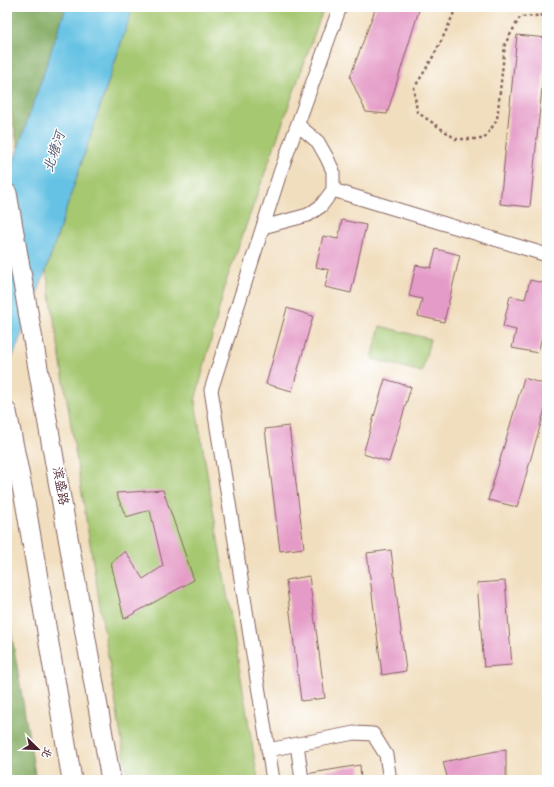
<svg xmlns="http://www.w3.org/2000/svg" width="554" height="787" font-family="'Indie Flower','LXGW WenKai TC',sans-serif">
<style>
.green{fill:#a6c871;stroke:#78744e}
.forest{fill:#84ac63;stroke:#676647}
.water{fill:#66c2e4;stroke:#587088}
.building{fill:#e59bc7}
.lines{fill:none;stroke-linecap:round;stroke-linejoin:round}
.street-casing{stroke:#84625e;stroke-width:15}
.secondary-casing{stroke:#84625e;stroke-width:21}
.path{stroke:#84625e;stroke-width:2.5;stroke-dasharray:3 3;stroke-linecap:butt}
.street{stroke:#fff;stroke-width:13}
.secondary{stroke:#fff;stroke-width:19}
.labels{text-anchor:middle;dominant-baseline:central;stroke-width:3;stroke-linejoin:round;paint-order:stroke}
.street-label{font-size:13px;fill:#4a1f2b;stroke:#fff}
.water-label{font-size:14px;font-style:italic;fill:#54586c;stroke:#fff}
</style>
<rect width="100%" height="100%" fill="#fff"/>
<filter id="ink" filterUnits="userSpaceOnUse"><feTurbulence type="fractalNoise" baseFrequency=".025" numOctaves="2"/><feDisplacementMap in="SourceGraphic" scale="8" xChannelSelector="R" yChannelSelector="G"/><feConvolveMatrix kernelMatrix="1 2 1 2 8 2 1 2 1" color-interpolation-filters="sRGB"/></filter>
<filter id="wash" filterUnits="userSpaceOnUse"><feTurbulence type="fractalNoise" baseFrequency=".012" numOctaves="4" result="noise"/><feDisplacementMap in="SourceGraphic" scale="16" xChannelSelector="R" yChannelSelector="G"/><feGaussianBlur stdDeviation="0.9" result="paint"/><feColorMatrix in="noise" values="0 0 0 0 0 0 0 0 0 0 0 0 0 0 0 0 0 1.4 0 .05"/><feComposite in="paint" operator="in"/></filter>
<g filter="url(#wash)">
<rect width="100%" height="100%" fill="#f1debe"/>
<!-- green -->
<path class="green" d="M 133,7 L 324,7 L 227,279 L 195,401 L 258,780 L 128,780 L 46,270 Z
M 380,326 L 430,339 L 422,372 L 372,359 Z"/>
<!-- forest -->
<path class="forest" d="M 7,7 L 66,7 L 18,148 L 7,90 Z
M 7,606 L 36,780 L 7,780 Z"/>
<!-- water -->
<path class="water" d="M 66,7 L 133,7 L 46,270 L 7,372 L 7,181 Z"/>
<g id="blocks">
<!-- building -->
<path class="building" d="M 376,7 L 420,7 L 387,114 L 366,112 L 350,77 Z
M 517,35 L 547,38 L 530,207 L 500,204 Z
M 342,220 L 366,225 L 351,293 L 325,287 L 329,270 L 316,267 L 323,236 L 338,239 Z
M 436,249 L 460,255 L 444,322 L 418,316 L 422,299 L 409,296 L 416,265 L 431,268 Z
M 530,280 L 547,284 L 547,315 L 538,353 L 512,348 L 516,330 L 503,327 L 510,296 L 525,299 Z
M 287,308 L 313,316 L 292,391 L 266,384 Z
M 524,378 L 547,385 L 547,402 L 517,507 L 488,500 Z
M 385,379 L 411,387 L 389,462 L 363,454 Z
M 289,426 L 304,548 L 280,551 L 265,429 Z
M 163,490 L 194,580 L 124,619 L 111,563 L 125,551 L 143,579 L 163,566 L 150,510 L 126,517 L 116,493 Z
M 391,550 L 406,671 L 382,675 L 367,553 Z
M 309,576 L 325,698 L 301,701 L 286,580 Z
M 505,581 L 512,665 L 484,667 L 477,583 Z
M 506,749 L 506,780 L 448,780 L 443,762 Z
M 360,765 L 361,780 L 300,780 L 300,775 Z"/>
</g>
</g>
<g filter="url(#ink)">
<use href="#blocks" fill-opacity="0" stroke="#84625e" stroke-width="1"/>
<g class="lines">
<!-- street casing -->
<g class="street-casing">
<path id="street" d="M 333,190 L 547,255
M 263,227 L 308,215 L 321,206 L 333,190 L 333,171 L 327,158 L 318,142 L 298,125
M 297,744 L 302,780
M 268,750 L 354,733 L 373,734 L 386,755 L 390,780
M 273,780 L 211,390 L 280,173 L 340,7"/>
</g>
<!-- secondary casing -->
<g class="secondary-casing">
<path id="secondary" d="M 7,193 L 111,780
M 7,412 L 26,507 L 72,780"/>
</g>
<!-- path -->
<path class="path" d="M 456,7 C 445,36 431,62 414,88 L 417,112 L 456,139 L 484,139 L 497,120 L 505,44 L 520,17 L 547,15"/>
<!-- street -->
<use href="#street" class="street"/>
<!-- secondary -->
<use href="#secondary" class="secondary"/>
</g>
</g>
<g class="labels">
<!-- street labels -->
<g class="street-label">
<text transform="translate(60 486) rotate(80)">滨盛路</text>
</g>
<!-- water labels -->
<g class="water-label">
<text transform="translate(55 152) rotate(-72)">北塘河</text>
</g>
</g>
<!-- margin -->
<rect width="554" height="787" fill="none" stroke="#fff" stroke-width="24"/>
<!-- north arrow -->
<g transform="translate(38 749) rotate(113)" stroke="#ffffff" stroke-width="3" paint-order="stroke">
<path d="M0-3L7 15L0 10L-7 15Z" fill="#4a1f2b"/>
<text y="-6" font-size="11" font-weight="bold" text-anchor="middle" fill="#4a1f2b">北</text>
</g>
</svg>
